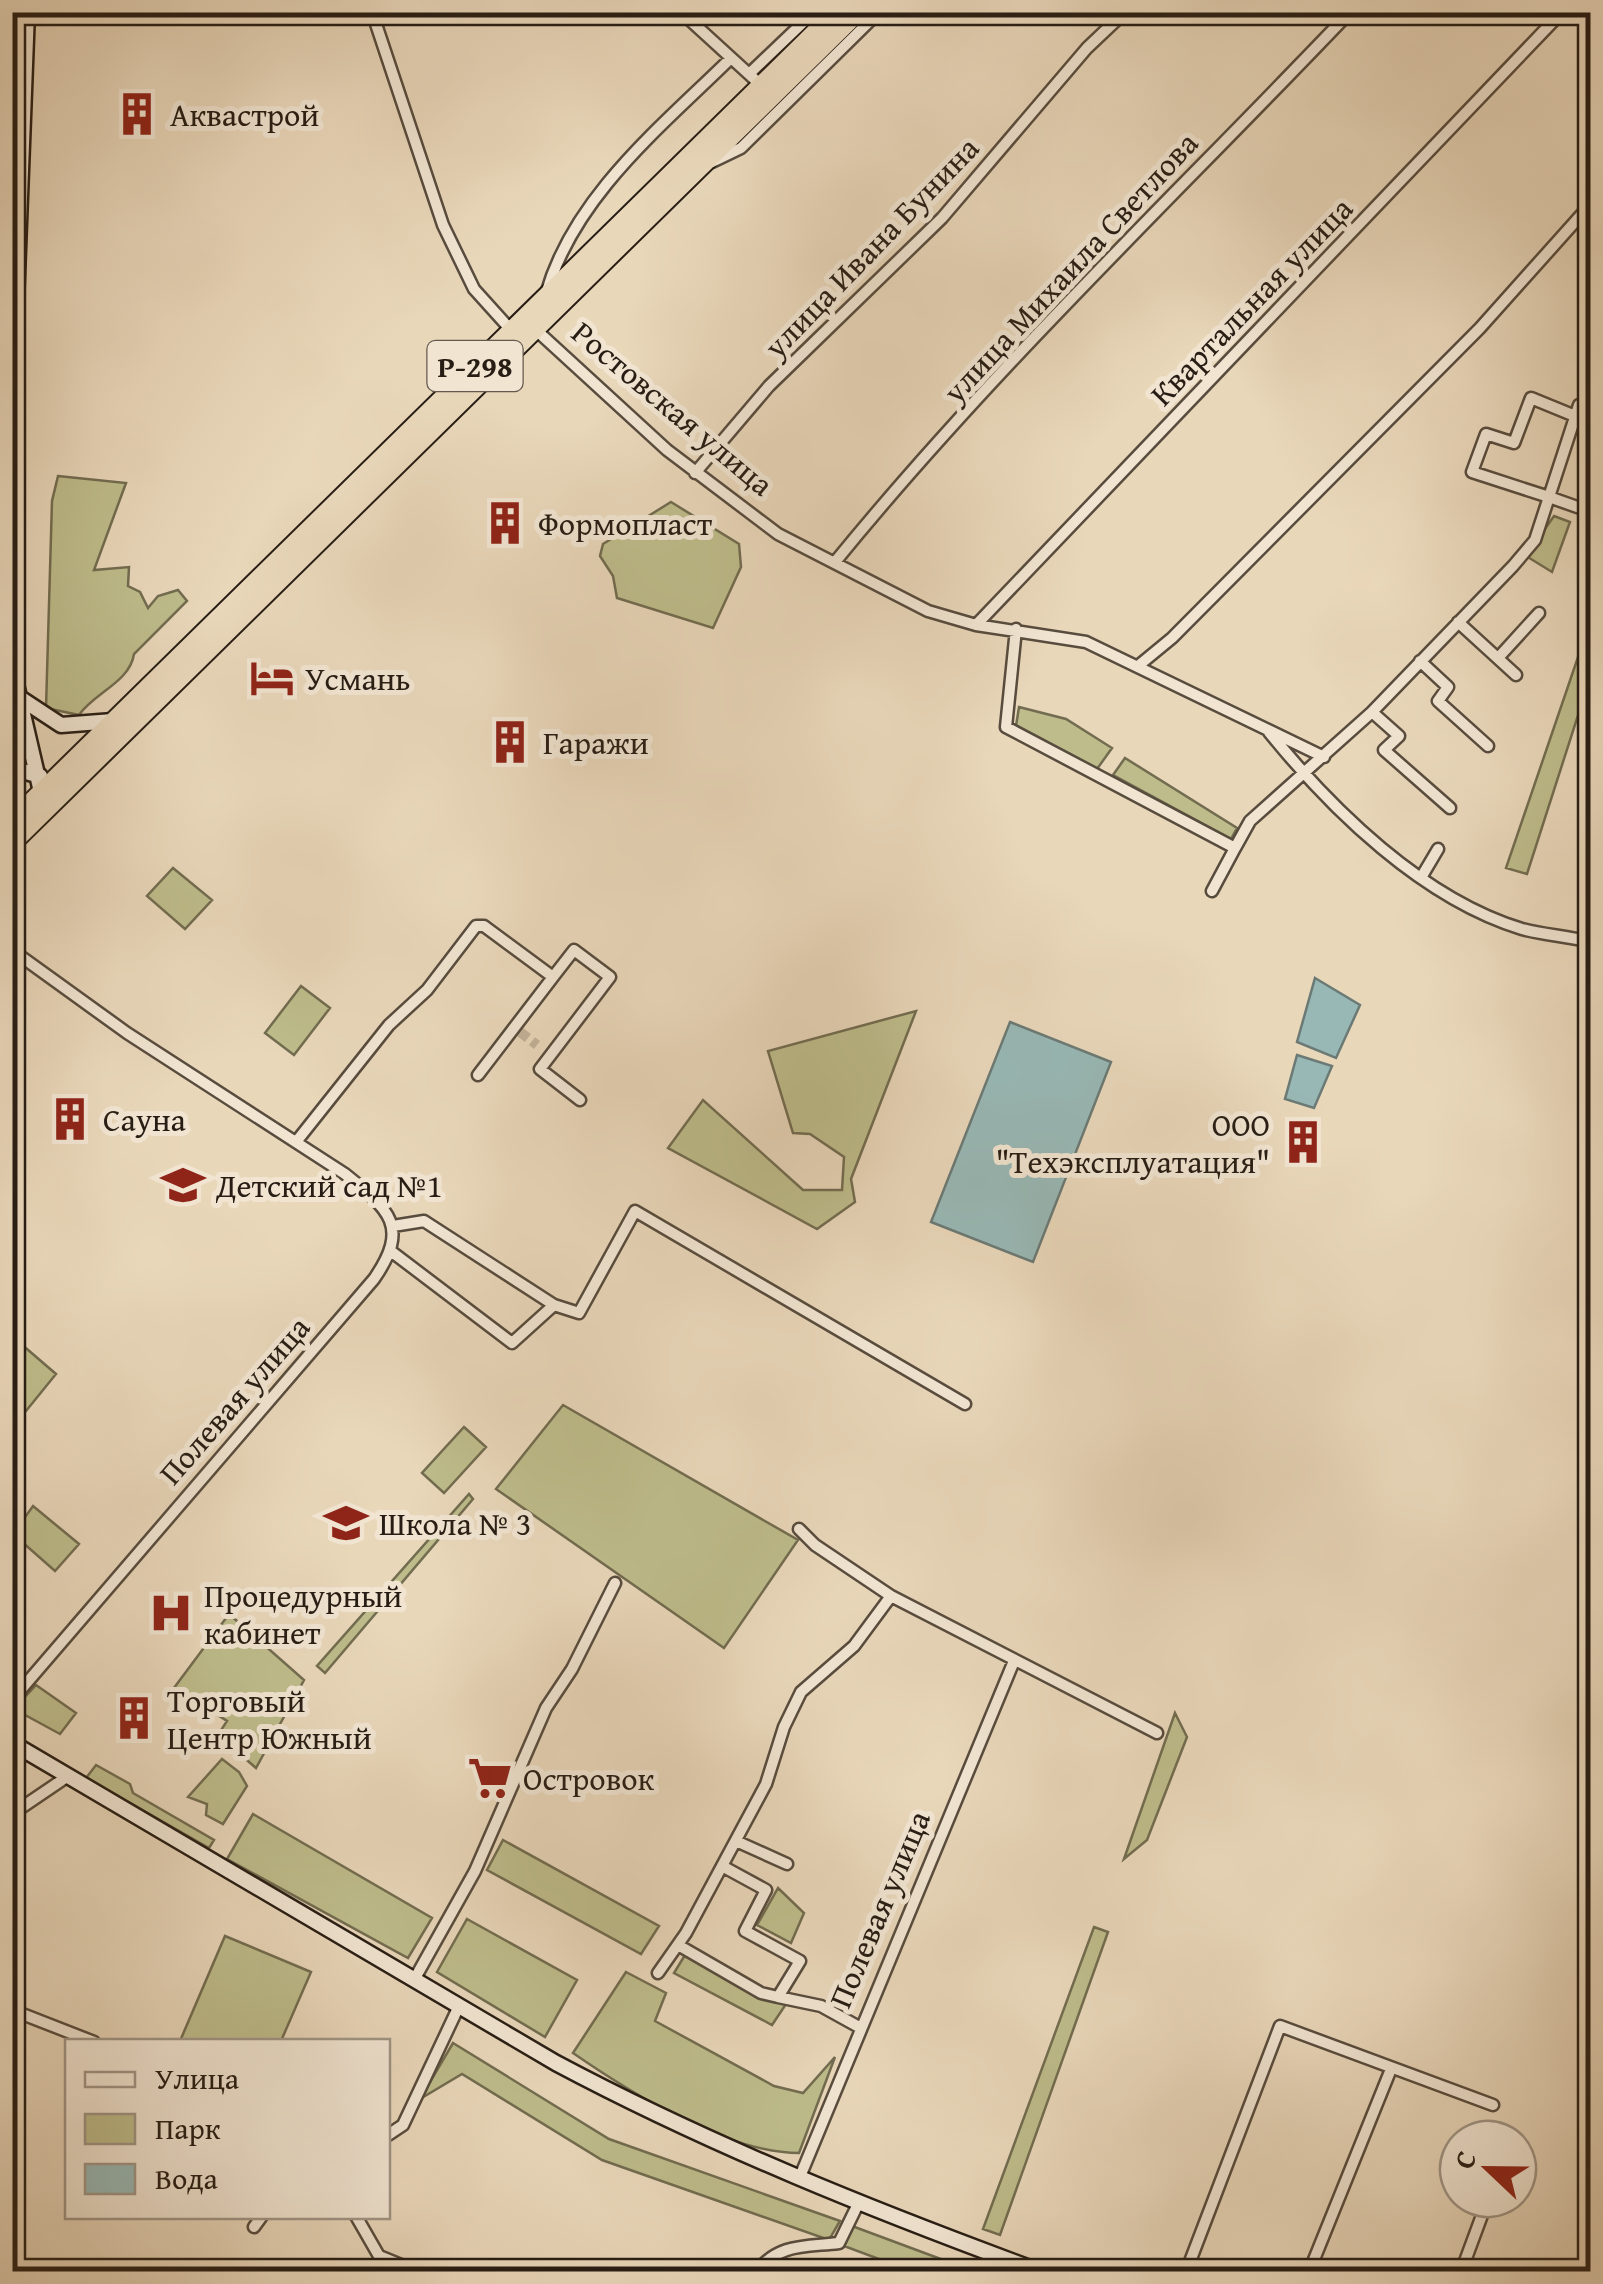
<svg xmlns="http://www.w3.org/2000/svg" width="1603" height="2284" font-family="'Gentium Book Plus',serif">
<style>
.green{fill:#bebc8b;stroke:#726c50;stroke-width:2.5}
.water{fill:#98b8b5;stroke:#6b7a75;stroke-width:2.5}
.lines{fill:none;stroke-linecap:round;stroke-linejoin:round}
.minor-tunnel{stroke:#c2b299;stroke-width:10;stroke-dasharray:10 5;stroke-linecap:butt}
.minor-casing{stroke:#584c3e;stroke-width:15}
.secondary-casing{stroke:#271d14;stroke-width:19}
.trunk-casing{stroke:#271d14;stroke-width:22}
.minor{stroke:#f1e5d2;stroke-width:10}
.secondary{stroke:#f1e5d2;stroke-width:14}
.trunk{stroke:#e9d7ba;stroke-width:18}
.labels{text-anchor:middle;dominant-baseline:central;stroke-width:10;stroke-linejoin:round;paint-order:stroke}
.shield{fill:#f1e5d2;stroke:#64594d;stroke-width:2.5}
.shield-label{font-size:30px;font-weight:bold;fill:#271d14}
.poi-label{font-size:32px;fill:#271d14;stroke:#f1e5d2;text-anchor:start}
.street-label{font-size:32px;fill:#271d14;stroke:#f1e5d2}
</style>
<rect width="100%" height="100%" fill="#e9d7ba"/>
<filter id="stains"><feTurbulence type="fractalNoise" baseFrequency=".002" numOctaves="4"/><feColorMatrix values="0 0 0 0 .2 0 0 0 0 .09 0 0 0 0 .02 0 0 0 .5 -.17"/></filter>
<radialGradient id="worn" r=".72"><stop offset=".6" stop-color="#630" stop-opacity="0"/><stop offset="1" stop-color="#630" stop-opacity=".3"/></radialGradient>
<!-- green -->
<path class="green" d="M 58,476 L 126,483 L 94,570 L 129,567 L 128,586 L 140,592 L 148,608 L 158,596 L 178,590 L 187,601 L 134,654 C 130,682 94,693 79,715 L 46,708 L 52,501 Z
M 671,502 L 739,544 L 741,567 L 713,628 L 617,598 L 613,576 L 600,556 L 603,544 Z
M 1554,516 L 1570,522 L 1552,572 L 1526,556 Z
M 1590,622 L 1590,678 L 1527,874 L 1506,868 Z
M 1019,707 L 1066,719 L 1112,748 L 1097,769 L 1016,726 Z
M 1125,758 L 1237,828 L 1231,839 L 1113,775 Z
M 173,868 L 212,900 L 185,929 L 147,896 Z
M 301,986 L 330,1008 L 294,1055 L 265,1033 Z
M 916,1011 L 851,1179 L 855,1202 L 817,1229 L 668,1148 L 703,1100 L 803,1190 L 842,1190 L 844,1157 L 810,1134 L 793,1133 L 768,1051 Z
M 13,1337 L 56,1374 L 13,1427 Z
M 563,1405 L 798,1540 L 724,1648 L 496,1489 Z
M 464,1427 L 486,1447 L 444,1493 L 422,1473 Z
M 469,1494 L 473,1499 L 325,1673 L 317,1666 Z
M 33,1506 L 79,1544 L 55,1571 L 13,1534 Z
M 229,1614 L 304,1680 L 256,1768 L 218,1735 L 227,1721 L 174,1688 Z
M 36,1685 L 76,1713 L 60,1734 L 14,1709 Z
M 1175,1713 L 1187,1737 L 1147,1840 L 1124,1859 Z
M 222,1759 L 239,1772 L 247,1786 L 223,1824 L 206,1815 L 207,1804 L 188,1797 Z
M 96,1765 L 130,1784 L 133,1793 L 214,1840 L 209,1848 L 86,1778 Z
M 253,1814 L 432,1918 L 408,1958 L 227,1859 Z
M 503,1840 L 659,1926 L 641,1954 L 487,1870 Z
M 778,1888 L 804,1913 L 791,1943 L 757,1925 Z
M 467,1919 L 577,1980 L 545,2037 L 437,1972 Z
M 1094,1927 L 1108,1932 L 1000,2235 L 983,2229 Z
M 225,1936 L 311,1972 L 281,2041 L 180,2041 Z
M 685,1955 L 763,1999 L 786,2004 L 772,2025 L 674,1973 Z
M 626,1972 L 666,1993 L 655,2021 L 774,2086 L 803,2093 L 835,2057 L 799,2153 C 728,2153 631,2093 573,2053 Z
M 453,2043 L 609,2139 L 840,2221 L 829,2240 L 602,2160 L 462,2074 L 420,2099 Z
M 852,2226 L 973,2271 L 911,2271 L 844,2246 Z"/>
<!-- water -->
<path class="water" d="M 1315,978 L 1360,1005 L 1336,1058 L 1297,1042 Z
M 1010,1022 L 1111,1062 L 1033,1262 L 931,1222 Z
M 1297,1055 L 1332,1066 L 1314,1108 L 1285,1099 Z"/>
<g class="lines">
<!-- minor-tunnel -->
<path class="minor-tunnel" d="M 520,1032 L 537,1045"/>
<!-- minor casing -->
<g class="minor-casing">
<path id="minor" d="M 372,12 L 443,225 L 474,289 L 511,330
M 681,12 L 762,86
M 749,74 L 814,12
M 712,162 L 741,148 L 879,12
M 546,294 C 574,196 661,127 731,58
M 535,329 L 667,450 L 778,534 L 928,611 L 976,625 L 1086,642 L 1324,757
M 1575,416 L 1531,398 L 1514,443 L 1486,434 L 1472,472 L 1549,497 L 1579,405 L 1590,409
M 695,473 L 769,386 L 942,218 L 1087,48 L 1125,12
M 835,562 C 994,367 1177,194 1350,12
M 1458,622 L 1516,675
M 976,625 L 1562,12
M 1016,629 L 1006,727 L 1235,848 L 1250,821 L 1372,712 L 1513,566 L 1535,540 L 1549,497 L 1580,508
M 1498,658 L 1539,613
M 1420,661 L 1448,687 L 1438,701 L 1488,746
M 1138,666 L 1172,638 L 1480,328 L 1590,205
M 1372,712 L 1399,736 L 1384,750 L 1450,808
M 1269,732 C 1332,810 1423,899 1522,929 C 1544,935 1568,936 1590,942
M 1422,876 L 1438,849
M 1212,891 L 1235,848
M 12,950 L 127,1033 L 345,1174 C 390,1210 410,1227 374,1279 L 12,1700
M 478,1075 L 553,977
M 296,1142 L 389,1025 L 427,990 L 476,926 L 484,926 L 553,977 L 574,950 L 610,977 L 540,1069 L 580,1100
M 393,1226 L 424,1221 L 554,1305 L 579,1313 L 635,1211 L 965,1404
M 392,1252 L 512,1343 L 554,1305
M 799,1529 L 815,1545 L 891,1596 L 1157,1733
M 12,1814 L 68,1776
M 736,1841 L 787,1864
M 678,1945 L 761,1993 L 778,1997 L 800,1961 L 745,1931 L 766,1890 L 722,1866
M 658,1973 L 686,1933 L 766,1784 L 784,1727 L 801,1692 L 854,1646 L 891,1596
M 414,1980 L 475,1871 L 546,1708 L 572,1669 L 615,1583
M 778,1997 L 821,2006 L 859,2027
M 12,2010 L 94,2042
M 388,2135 L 403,2125 L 459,2006
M 799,2179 L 1014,1661
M 356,2216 L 379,2256 L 418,2272
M 254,2227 L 262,2216
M 756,2272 C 779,2243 805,2247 839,2243 L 859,2202
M 1186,2272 L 1280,2026 L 1493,2105
M 1309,2272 L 1391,2069
M 1461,2272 L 1488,2199"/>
</g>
<!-- secondary casing -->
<g class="secondary-casing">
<path id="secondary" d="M 12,408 L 27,12
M 12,667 L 42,796
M 20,698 L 61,725 L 113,721
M 12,768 L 40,776
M 12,1743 L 556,2063 C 712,2146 875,2211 1041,2272"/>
</g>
<!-- trunk casing -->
<g class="trunk-casing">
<path id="trunk" d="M 12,821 L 836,12
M 12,843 L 858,12"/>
</g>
<!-- minor -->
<use href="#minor" class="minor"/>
<!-- secondary -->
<use href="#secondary" class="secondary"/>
<!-- trunk -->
<use href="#trunk" class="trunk"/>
</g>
<!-- icons -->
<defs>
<g id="building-bare" transform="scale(3.45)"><path d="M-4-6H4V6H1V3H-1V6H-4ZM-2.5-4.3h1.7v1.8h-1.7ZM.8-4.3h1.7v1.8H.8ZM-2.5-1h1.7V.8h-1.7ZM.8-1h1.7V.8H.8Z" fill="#8f2418" stroke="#f1e5d2" stroke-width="2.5" paint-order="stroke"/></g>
<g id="hotel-bare" transform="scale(3.45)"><path d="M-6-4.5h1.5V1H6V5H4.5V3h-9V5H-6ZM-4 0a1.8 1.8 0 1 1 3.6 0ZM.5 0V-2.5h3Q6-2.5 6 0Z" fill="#8f2418" stroke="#f1e5d2" stroke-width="2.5" paint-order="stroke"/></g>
<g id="school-bare" transform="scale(3.45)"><path d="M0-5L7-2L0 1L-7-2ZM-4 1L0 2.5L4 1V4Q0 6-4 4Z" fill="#8f2418" stroke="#f1e5d2" stroke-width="2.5" paint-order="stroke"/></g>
<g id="hospital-bare" transform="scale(3.45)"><path d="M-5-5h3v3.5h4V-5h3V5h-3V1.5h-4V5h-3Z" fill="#8f2418" stroke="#f1e5d2" stroke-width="2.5" paint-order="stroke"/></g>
<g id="supermarket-bare" transform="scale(3.45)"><path d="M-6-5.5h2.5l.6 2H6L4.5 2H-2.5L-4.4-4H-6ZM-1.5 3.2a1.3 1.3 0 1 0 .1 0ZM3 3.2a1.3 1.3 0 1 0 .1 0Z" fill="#8f2418" stroke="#f1e5d2" stroke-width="2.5" paint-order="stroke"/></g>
</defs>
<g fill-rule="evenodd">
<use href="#building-bare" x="137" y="114"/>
<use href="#building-bare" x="505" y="523"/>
<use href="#hotel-bare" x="272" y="678"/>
<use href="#building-bare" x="510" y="742"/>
<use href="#building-bare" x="70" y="1119"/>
<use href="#building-bare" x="1303" y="1142"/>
<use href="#school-bare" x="183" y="1185"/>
<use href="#school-bare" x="346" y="1523"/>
<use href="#hospital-bare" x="171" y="1613"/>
<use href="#building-bare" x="134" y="1718"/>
<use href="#supermarket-bare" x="490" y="1778"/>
</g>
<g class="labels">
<!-- shield labels -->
<rect class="shield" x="427.5" y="341" width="95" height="50" rx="8"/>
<g class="shield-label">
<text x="475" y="366">Р-298</text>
</g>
<!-- poi labels -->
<g class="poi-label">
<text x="170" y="114">Аквастрой</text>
<text x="538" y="523">Формопласт</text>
<text x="305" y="678">Усмань</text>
<text x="543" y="742">Гаражи</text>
<text x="103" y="1119">Сауна</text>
<text x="1270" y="1124" text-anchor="end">ООО<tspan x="1270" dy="37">"Техэксплуатация"</tspan></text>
<text x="216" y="1185">Детский сад №1</text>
<text x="379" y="1523">Школа № 3</text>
<text x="204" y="1595">Процедурный<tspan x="204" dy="37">кабинет</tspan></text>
<text x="167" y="1700">Торговый<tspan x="167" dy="37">Центр Южный</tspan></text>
<text x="523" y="1778">Островок</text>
</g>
<!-- street labels -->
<g class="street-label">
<text transform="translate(871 247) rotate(-46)">улица Ивана Бунина</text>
<text transform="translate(1070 267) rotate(-47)">улица Михаила Светлова</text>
<text transform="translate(1251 301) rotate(-46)">Квартальная улица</text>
<text transform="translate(673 408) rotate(40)">Ростовская улица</text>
<text transform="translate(234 1400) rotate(-49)">Полевая улица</text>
<text transform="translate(879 1909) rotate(-67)">Полевая улица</text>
</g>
</g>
<!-- margin -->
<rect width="1603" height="2284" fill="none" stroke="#e9d7ba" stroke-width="50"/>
<rect x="15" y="15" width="1573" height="2254" fill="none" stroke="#271d14" stroke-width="5"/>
<rect x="25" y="25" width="1553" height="2234" fill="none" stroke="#271d14" stroke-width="2.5"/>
<!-- legend -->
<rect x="65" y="2039" width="325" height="180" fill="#f1e5d2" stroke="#a09586" stroke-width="2.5"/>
<rect x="85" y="2072" width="50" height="15" fill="#f1e5d2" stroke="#a09586" stroke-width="2.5"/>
<text x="155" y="2089" font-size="30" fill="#271d14">Улица</text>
<rect x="85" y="2114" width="50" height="30" fill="#bebc8b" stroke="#a09586" stroke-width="2.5"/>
<text x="155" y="2139" font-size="30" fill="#271d14">Парк</text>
<rect x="85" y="2164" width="50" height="30" fill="#98b8b5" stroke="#a09586" stroke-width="2.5"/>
<text x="155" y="2189" font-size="30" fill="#271d14">Вода</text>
<!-- north arrow -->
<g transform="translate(1488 2169) rotate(292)"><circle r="48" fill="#f1e5d2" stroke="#a09586" stroke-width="2.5"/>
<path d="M0-8L18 38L0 25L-18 38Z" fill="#8f2418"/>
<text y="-15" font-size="28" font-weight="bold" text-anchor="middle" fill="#271d14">С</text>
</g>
<rect width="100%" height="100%" filter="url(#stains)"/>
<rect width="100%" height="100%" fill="url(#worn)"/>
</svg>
